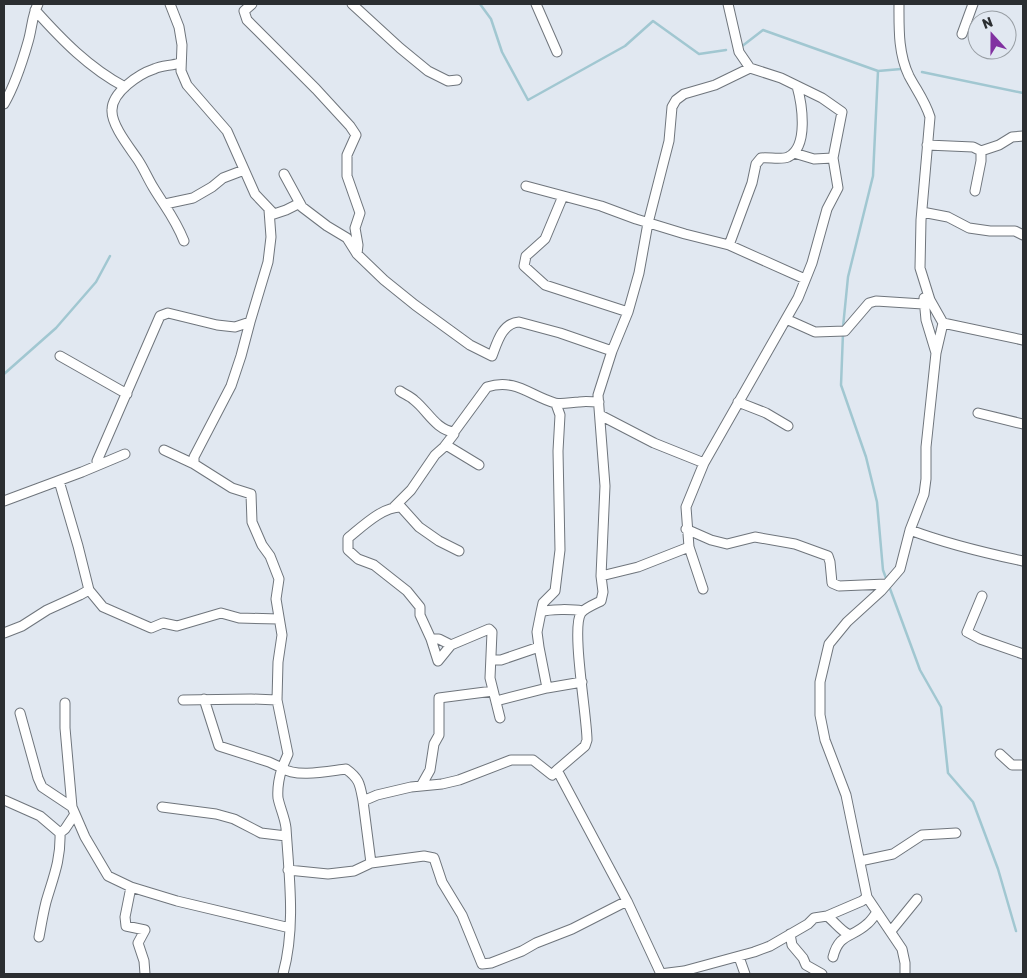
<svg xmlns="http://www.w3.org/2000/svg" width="1027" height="978" font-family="Rubik,sans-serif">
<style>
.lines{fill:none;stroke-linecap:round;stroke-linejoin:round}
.stream{stroke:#a1c7d1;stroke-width:2.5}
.minor-casing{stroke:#6f757c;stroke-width:11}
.minor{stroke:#fff;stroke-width:9}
</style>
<rect width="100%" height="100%" fill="#e1e8f1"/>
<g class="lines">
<!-- stream -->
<path class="stream" d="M 480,4 L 491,19 L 502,52 L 528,100 L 625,46 L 653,21 L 699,54 L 726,50
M 741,47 L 763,30 L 878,71 L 901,69
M 922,72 L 1023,93
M 843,327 L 848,277 L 873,176 L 878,71
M 843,333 L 841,385 L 866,457 L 877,502 L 883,570 L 887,581
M 4,374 L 56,328 L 96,282 L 110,256
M 889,586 L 920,670 L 941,707 L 948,773 L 973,802 L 998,869 L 1016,931"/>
<!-- minor casing -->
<g class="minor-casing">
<path id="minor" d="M 170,4 L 179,27 L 182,45 L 181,71 L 187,85 L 227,131 L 255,194 L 274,214 L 286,210 L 300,203
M 252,4 L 244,11 L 247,20 L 316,89 L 350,126 L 356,135 L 347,155 L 347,176 L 360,213 L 355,228 L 358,245 L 357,254
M 352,4 L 400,48 L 428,71 L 448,81 L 457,80
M 536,4 L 557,52
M 899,4 C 899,28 898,53 909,76 C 917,91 925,101 930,117 L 921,220 L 920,268 L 930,300 L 943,323 L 936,353 L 926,447 L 926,479 L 924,494 L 910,530 L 900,569 L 881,591 L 847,622 L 829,644 L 820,682 L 820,715 L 825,740 L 846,795 L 867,897 L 902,949 L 905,963 L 905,974
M 35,10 C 62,40 89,68 125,87
M 962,34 L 973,4
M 180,63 C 171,66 162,65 154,69 C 139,74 112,92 112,110 C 111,125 130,148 138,160 C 144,169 148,179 153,187 C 165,207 175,218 184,241
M 4,104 C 15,85 22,63 28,42 C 32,29 32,15 38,4
M 927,145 L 973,147 L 981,151 L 981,161 L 975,191
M 981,151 L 999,145 L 1012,137 L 1023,136
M 794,153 L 814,159 L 833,158
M 284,174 L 302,207 L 327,226 L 347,238 L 357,254 L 384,280 L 415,305 L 470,345 L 492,356 C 497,343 502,323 519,322 L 560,333 L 612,351
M 526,186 L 601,206 L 636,219 L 685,234 L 729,245 L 805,279
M 563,196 L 545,239 L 526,256 L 524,266 L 545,285 L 628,312
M 165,204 L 193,198 L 212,187 L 223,178 L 244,170
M 922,212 L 948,217 L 969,228 L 990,231 L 1015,231 L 1023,235
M 729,245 L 752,183 L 756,164 L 761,158 C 769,157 781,160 788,157 C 809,147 802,104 797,86
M 924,298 L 926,320 L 936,353
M 786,319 L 815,332 L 845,331 L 869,303 L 876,301 L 923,304
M 250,322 L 268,262 L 271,237 L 269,210
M 943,323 L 1023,340
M 60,356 L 127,394
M 738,402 L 766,413 L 788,426
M 978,413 L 1023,424
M 600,415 L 654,443 L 704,463
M 454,432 L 487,387 C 516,378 530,396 555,403 C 562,405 572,402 579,402 C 586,401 592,402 599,402
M 446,445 L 479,465
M 164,450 L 194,464
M 97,461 L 160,316 L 168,313 L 217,325 L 235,327 L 250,322 L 241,356 L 231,386 L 194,457 L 194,464 L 232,488 L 251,494 L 252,522 L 262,545 L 270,556 L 279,579 L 276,599 L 282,635 L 278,662 L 277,700 L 288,754 L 282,768 L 269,762 L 219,746 L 204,699
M 59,481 L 78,546 L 89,590 L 103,607 L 151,628 L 163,623 L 177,626 L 221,613 L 239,618 L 279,619
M 4,501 L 82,472 L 125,454
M 394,507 L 411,490 L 435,455 L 444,447 L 454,434 L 454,432 C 436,430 427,410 414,400 C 410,396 404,394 400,391
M 686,529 L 711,540 L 727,544 L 755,537 L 795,544 L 828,556 L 830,562 L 832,583 L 839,586 L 886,584
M 910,530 C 947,544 985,553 1023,561
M 459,551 L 439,541 L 419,527 L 401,507 C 382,507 363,526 348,538 L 348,550 L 358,559 L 374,565 L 407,591 L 420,607 L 420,615 L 431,639 L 438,661 L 451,645 L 489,629 L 492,632 L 490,678 L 500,718
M 601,576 L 638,567 L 689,547
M 703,589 L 689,547 L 686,507 L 704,463 L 786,319 L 798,298 L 812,263 L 827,209 L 838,188 L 833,158 L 842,112 L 822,98 L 781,78 L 750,68 L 739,52 L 728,4
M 982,596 L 967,632 L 980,639 L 1023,654
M 541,612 C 549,609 573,609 582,611
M 4,633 L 22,626 L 47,610 L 80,595 L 89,590
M 431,639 L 439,639 L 451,645
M 491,660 L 501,660 L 539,647 L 537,632 L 541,612 L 543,603 L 555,591 L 560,550 L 558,451 L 560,415 L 556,404
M 547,688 L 582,682
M 183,700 L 251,699 L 277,700
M 496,701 L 547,688 L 539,647
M 65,703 L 65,728 L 72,807 L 85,837 L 108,876 L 131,887 L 177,901 L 290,928
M 20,713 L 38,778 L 42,787 L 72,807
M 1000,754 L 1012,765 L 1023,765
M 421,786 L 430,770 L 434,744 L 439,735 L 439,698 L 493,691
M 4,800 L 40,816 L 60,833 L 65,829 L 75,814
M 363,801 L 371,863
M 162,807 L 216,814 L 234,819 L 261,833 L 286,836
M 860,861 L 893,854 L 922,835 L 956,833
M 288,870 L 328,874 L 354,871 L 371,863 L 424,856 L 434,858 L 442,882 L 462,915 L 482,964 L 491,963 L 522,951 L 536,943 L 572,929 L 627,901
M 131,887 L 125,917 L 126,926 L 145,930 L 138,943 L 144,961 L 145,974
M 827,916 C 835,922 840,930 848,934
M 891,931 L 917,899
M 790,934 L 792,945 L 803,958 L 806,965 L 822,974
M 39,937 C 41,926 43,914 46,902 C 53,878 61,860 60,833
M 739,957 L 745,974
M 833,957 C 839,933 852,938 867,924 C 871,921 874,916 877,912
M 283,974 C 296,927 289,876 286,828 C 285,818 280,808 278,798 C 277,787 279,778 282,768 C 296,778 329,771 346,769 C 360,779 360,785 363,801 L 377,795 L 411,787 L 442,784 L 459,780 L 511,760 L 533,760 L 552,775 L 557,770
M 660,974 L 684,971 L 754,952 L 770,946 L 808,924 L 814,918 L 827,916 L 862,901 L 867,897
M 661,974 L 627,901 L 557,770 L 585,746 L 587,740 C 587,716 571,628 581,613 C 585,608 595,604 601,601 L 603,592 L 601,576 L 605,486 L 598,395 L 612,351 L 628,312 L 639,273 L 648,223 L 669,141 L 672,107 L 676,100 L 684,94 L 715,85 L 750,68"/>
</g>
<!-- minor -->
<use href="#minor" class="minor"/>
</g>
<!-- border -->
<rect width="1027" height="978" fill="none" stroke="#2b2e31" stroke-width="10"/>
<!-- north arrow -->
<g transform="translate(992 35) rotate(339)"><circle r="24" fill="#e1e8f1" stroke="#989ea4"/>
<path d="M0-4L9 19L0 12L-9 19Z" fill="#8131a1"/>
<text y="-8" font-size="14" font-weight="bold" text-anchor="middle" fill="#2b2e31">N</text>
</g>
</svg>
